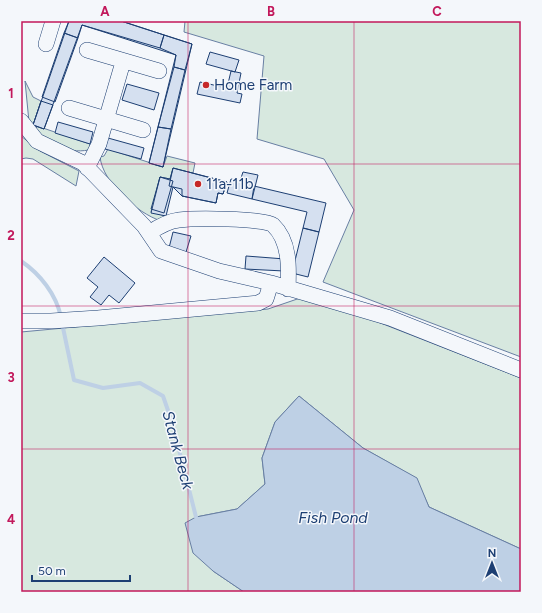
<svg xmlns="http://www.w3.org/2000/svg" width="542" height="613" font-family="Figtree,sans-serif">
<style>
.green{fill:#d7e8df;stroke:#687fa3}
.water{fill:#bed0e5;stroke:#687fa3}
.lines{fill:none;stroke-linecap:round;stroke-linejoin:round}
.stream{stroke:#bed0e5;stroke-width:4}
.building{fill:#d5e0f0;stroke:#1d3f73}
.minor-casing{stroke:#1d3f73;stroke-width:16}
.minor{stroke:#f4f7fb;stroke-width:15}
.grid{fill:none;stroke:#c2185b;stroke-width:1;stroke-opacity:0.55}
.poi-dot{fill:#c62828;stroke:#f4f7fb;stroke-width:1.5}
.labels{text-anchor:middle;dominant-baseline:central;stroke-width:3;stroke-linejoin:round;paint-order:stroke}
.poi-label{font-size:15px;fill:#1d3f73;stroke:#f4f7fb;text-anchor:start}
.water-label{font-size:16px;font-style:italic;fill:#1d3f73;stroke:#f4f7fb}
.neatline{fill:none;stroke:#c2185b;stroke-width:1.5}
.grid-label{font-size:13px;text-anchor:middle;font-weight:bold;fill:#c2185b}
</style>
<rect width="100%" height="100%" fill="#f4f7fb"/>
<!-- green -->
<path class="green" d="M 185,21 L 521,21 L 521,357 L 323,282 L 354,210 L 324,159 L 257,139 L 264,56 L 184,32 Z
M 25,81 L 33,97 L 41,101 L 33,125 L 29,122 Z
M 37,126 L 90,144 L 89,150 C 64,154 55,144 35,131 Z
M 21,136 L 40,151 L 79,171 L 76,186 L 33,159 L 26,158 L 21,159 Z
M 108,149 L 163,167 L 167,156 L 195,163 L 193,173 L 173,169 L 170,179 L 160,177 L 151,212 L 166,216 L 161,221 C 137,213 103,183 100,157 L 104,156 Z
M 309,295 L 521,378 L 521,549 L 429,507 L 416,478 L 363,448 L 299,396 L 275,422 L 262,458 L 265,484 L 237,509 L 196,517 L 213,571 L 244,592 L 21,592 L 21,332 L 268,309 Z"/>
<!-- water -->
<path class="water" d="M 299,396 L 363,448 L 417,478 L 429,507 L 521,549 L 521,592 L 244,592 L 213,571 L 193,553 L 185,523 L 196,517 L 237,509 L 265,484 L 262,458 L 275,422 Z"/>
<g class="lines">
<!-- stream -->
<path class="stream" d="M 21,261 C 40,274 56,294 61,317
M 62,323 L 74,380 L 103,388 L 140,383 L 163,396 L 172,422 L 196,517"/>
</g>
<!-- building -->
<path class="building" d="M 69,21 L 121,21 L 192,44 L 163,167 L 149,163 L 176,55 L 82,25 L 44,129 L 33,125 Z
M 69,21 L 121,21 L 164,35 L 160,48 L 82,25 L 78,38 L 64,33 Z
M 64,33 L 78,38 L 55,102 L 42,97 Z
M 164,35 L 192,44 L 185,70 L 174,67 L 176,55 L 160,48 Z
M 210,52 L 239,60 L 235,72 L 206,64 Z
M 174,67 L 185,70 L 171,129 L 158,127 Z
M 231,71 L 241,73 L 237,93 L 242,94 L 240,103 L 197,94 L 200,82 L 227,88 Z
M 127,84 L 159,93 L 154,110 L 122,100 Z
M 41,101 L 53,105 L 44,129 L 33,125 Z
M 58,122 L 93,132 L 90,144 L 55,133 Z
M 158,127 L 171,129 L 163,167 L 149,163 Z
M 108,138 L 144,148 L 141,159 L 105,149 Z
M 173,168 L 227,182 L 223,194 L 218,193 L 216,203 L 182,196 L 173,187 L 166,216 L 151,213 L 160,177 L 170,179 Z
M 173,168 L 227,182 L 223,194 L 218,193 L 216,203 L 182,196 L 182,189 L 169,186 Z
M 243,172 L 258,175 L 252,199 L 227,193 L 231,179 L 240,181 Z
M 160,177 L 173,181 L 164,213 L 151,209 Z
M 254,186 L 326,203 L 319,232 L 303,228 L 307,212 L 252,199 Z
M 303,228 L 319,232 L 308,277 L 292,273 Z
M 173,232 L 191,236 L 186,252 L 169,248 Z
M 246,256 L 285,259 L 284,271 L 245,269 Z
M 104,257 L 135,283 L 119,303 L 109,295 L 101,305 L 90,297 L 98,287 L 87,278 Z"/>
<g class="lines">
<!-- minor casing -->
<g class="minor-casing">
<path id="minor" d="M 46,44 L 53,21
M 87,50 L 159,71
M 69,108 L 143,130
M 21,121 L 37,141 L 83,163 L 144,226 L 161,251 L 219,271 L 271,283 L 390,318 L 521,370
M 87,168 L 99,144 L 123,62
M 149,233 C 158,227 168,221 179,220 C 193,218 265,218 273,225 C 290,241 289,268 288,289
M 21,321 L 51,321 L 98,318 L 258,303 L 266,299 L 271,283"/>
</g>
<!-- minor -->
<use href="#minor" class="minor"/>
</g>
<!-- grid -->
<path class="grid" d="M 188,21 L 188,592M 354,21 L 354,592M 21,164 L 521,164M 21,306 L 521,306M 21,449 L 521,449"/>
<!-- markers -->
<g class="poi-dot">
<circle cx="206" cy="85" r="4"/>
<circle cx="198" cy="184" r="4"/>
</g>
<g class="labels">
<!-- poi labels -->
<g class="poi-label">
<text x="214" y="85">Home Farm</text>
<text x="206" y="184">11a-11b</text>
</g>
<!-- water labels -->
<g class="water-label">
<text transform="translate(178 450) rotate(75)">Stank Beck</text>
<text x="333" y="517">Fish Pond</text>
</g>
</g>
<!-- border -->
<rect width="542" height="613" fill="none" stroke="#f4f7fb" stroke-width="44"/>
<!-- north arrow -->
<g transform="translate(492 563)" stroke="#f4f7fb" stroke-width="3" paint-order="stroke">
<path d="M0-3L7 15L0 10L-7 15Z" fill="#1d3f73"/>
<text y="-6" font-size="11" font-weight="bold" text-anchor="middle" fill="#1d3f73">N</text>
</g>
<!-- scale -->
<path d="M32 575v6h98v-6" fill="none" stroke="#1d3f73" stroke-width="2"/>
<text x="38" y="575" font-size="12" fill="#1d3f73" stroke="#f4f7fb" stroke-width="3" paint-order="stroke">50 m</text>
<rect x="22" y="22" width="498" height="569" class="neatline"/>
<g class="grid-label">
<text x="105" y="16">A</text>
<text x="271" y="16">B</text>
<text x="437" y="16">C</text>
<text x="11" y="98">1</text>
<text x="11" y="240">2</text>
<text x="11" y="382">3</text>
<text x="11" y="524">4</text>
</g>
</svg>
